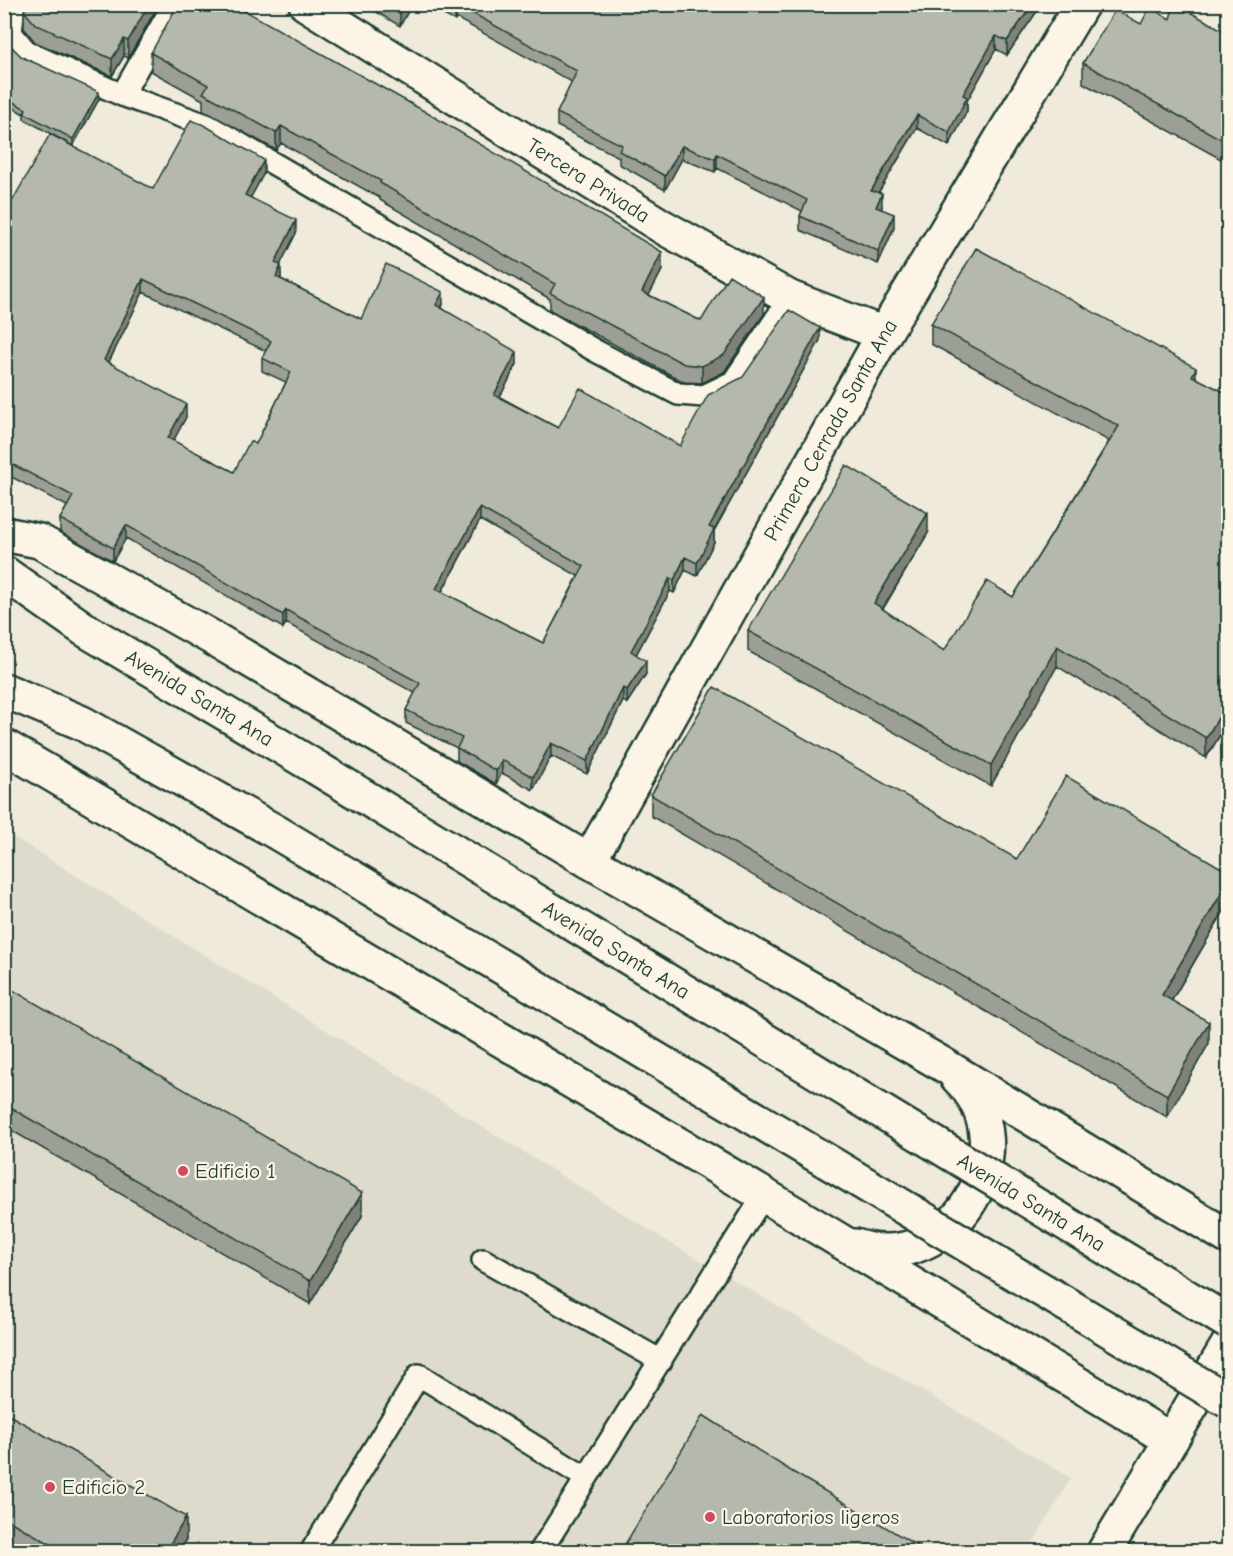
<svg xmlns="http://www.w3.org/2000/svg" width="1233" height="1556" font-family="'Comic Neue',sans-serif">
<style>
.built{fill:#dedbcc}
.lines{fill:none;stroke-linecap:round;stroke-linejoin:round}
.service-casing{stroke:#1f3d34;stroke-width:26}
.minor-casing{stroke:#1f3d34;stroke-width:38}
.tertiary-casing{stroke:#1f3d34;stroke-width:38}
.secondary-casing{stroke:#1f3d34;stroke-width:38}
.primary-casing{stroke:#1f3d34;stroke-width:38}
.service{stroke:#fcf5e5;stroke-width:21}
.minor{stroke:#fcf5e5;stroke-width:33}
.tertiary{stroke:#fcf5e5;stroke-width:33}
.secondary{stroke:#fcf5e5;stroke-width:33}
.primary{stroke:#fcf5e5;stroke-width:33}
.secondary-bridge-casing{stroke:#1f3d34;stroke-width:38;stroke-linecap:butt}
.secondary-bridge{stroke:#fcf5e5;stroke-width:33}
.wall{fill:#9c9f95;stroke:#1f3d34;stroke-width:1.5;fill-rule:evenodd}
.shaded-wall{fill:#7f8279;stroke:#1f3d34;stroke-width:1.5}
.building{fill:#b5b9ad;stroke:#1f3d34;stroke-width:1.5;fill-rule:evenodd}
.poi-dot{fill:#d1495b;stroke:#fcf5e5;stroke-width:2}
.labels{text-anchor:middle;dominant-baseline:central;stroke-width:4.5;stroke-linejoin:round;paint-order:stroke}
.street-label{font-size:21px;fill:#1f3d34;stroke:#fcf5e5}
.poi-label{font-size:21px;fill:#1f3d34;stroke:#fcf5e5;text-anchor:start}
</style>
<rect width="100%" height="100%" fill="#efeada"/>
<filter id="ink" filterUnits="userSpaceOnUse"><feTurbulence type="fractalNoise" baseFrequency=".0167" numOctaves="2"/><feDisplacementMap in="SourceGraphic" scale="12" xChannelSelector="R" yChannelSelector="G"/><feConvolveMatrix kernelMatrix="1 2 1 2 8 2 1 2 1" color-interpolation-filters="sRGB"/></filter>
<g filter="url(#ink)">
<!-- built -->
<path class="built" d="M 4,831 L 667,1241 L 1071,1478 L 1028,1551 L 5,1551 Z"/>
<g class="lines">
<!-- service casing -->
<g class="service-casing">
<path id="service" d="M 14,4 L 11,33 L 27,52 L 122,95
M 174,4 L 122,95 L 209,126 L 594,350 L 678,394 L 704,396 L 733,382 L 790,298
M 483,1260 L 661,1361
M 311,1552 L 419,1375 L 586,1478
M 540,1552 L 764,1195"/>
</g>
<!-- minor casing -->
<g class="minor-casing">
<g id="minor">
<path id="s1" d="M 306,4 L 663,227 L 790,298 L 884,334"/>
<path id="s2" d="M 589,861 L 884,334 L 1082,4"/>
</g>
</g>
<!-- tertiary casing -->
<g class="tertiary-casing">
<path id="tertiary" d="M 4,534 L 39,541 L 211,637 L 589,861 L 942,1064 L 1228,1237
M 4,746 L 764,1195 L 1171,1440
M 855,1246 C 952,1278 1032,1148 957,1077"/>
</g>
<!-- secondary casing -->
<g class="secondary-casing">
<g id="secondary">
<path id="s3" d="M 4,573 L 84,629 L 317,768"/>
<path d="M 4,690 L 82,723 L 276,832"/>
</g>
</g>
<!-- primary casing -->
<g class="primary-casing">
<path id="primary" d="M 1104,1552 L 1228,1345"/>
</g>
<!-- service -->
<use href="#service" class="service"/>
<!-- minor -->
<use href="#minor" class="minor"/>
<!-- tertiary -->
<use href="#tertiary" class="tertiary"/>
<!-- secondary -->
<use href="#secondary" class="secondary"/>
<!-- primary -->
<use href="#primary" class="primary"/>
<!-- secondary-bridge casing -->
<g class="secondary-bridge-casing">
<g id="secondary-bridge">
<path id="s4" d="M 317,768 L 1228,1322"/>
<path d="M 276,832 L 1228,1401"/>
</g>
</g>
<!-- secondary-bridge -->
<use href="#secondary-bridge" class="secondary-bridge"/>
</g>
<!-- wall -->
<path class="wall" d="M 28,4 L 159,4 L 128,58 L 124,56 L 112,76 L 35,42 L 24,28 L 24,11 Z
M 363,4 L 412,4 L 400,26 Z
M 423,4 L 1042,4 L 1007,55 L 996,49 L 967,101 L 967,111 L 949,146 L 917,128 L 878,193 L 882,207 L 881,209 L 894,228 L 878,264 L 800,230 L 800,216 L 802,211 L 717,168 L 715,172 L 682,159 L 665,190 L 619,164 L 619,157 L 557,126 L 557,113 L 572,82 L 456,18 L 455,21 Z
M 1141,24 L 1228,33 L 1228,163 L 1083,83 L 1083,63 Z
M 4,51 L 22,57 L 99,99 L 73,146 L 24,119 L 24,114 L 4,103 Z
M 151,53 L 662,270 L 649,295 L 701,321 L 764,314 L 724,372 L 702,383 L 684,382 L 550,310 L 550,299 L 380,200 L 380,198 L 281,143 L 276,150 L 203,110 L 203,100 L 151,71 Z
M 264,173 L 250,197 L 296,233 L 280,265 L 281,279 L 361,319 L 443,304 L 442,308 L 517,364 L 500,397 L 558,428 L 680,446 L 820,340 L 714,531 L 714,542 L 697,576 L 685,570 L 674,593 L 670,591 L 636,655 L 646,674 L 627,703 L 623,701 L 587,774 L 551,756 L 533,790 L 502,773 L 496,784 L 457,761 L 457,748 L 406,723 L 406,710 L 415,693 L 286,623 L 283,628 L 126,538 L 113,561 L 60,532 L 60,519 L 67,506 L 4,473 L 4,216 L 153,189 ZM 143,292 L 266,351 L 262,358 L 262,371 L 286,382 L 256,444 L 234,472 L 173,441 L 186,417 L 109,362 ZM 480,520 L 578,576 L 543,643 L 442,592 Z
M 931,324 L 1196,378 L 1228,394 L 1228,722 L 1206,758 L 1057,666 L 991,786 L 748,651 L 748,631 L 928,533 L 883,609 L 944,651 L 1013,597 L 1109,441 L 931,344 Z
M 651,795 L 1017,859 L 1228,872 L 1228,904 L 1172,1000 L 1209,1043 L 1167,1117 L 651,816 Z
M 4,985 L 362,1216 L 310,1304 L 4,1126 Z
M 4,1412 L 186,1539 L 179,1551 L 24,1551 L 4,1540 Z"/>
<!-- shaded-wall -->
<path class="shaded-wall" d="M 149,4 L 159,4 L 128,58 L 128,41 Z
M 405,4 L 412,4 L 400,26 L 400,13 Z
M 456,4 L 456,18 L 455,21 L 455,8 Z
M 1033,4 L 1042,4 L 1007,55 L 1007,41 Z
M 996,36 L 996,49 L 967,101 L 967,111 L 949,146 L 949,132 L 963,95 Z
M 124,39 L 124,56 L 112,76 L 112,59 Z
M 99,92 L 99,99 L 73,146 L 73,139 Z
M 917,115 L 917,128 L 871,205 L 871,191 Z
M 281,126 L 281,143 L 276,150 L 276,133 Z
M 682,146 L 682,159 L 665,190 L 665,176 Z
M 717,154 L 717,168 L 715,172 L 715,159 Z
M 264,160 L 264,173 L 245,208 L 245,195 Z
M 882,193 L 882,207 L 876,220 L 876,207 Z
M 894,214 L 894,228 L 878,264 L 878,251 Z
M 296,220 L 296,233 L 275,275 L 275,263 Z
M 662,252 L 662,270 L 642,309 L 642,292 Z
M 281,265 L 281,278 L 276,290 L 276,277 Z
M 143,279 L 143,292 L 104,372 L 104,360 Z
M 443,292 L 443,304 L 436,318 L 436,305 Z
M 764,297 L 764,314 L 724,372 L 702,383 L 702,366 Z
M 820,328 L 820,340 L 714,531 L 714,542 L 697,576 L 697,563 L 709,527 Z
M 517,352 L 517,364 L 494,408 L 494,395 Z
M 1196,368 L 1196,389 L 1192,376 Z
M 186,404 L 186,417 L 168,451 L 168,438 Z
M 480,508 L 480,520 L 436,602 L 436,589 Z
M 928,513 L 928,533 L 874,623 L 874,603 Z
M 126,525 L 126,538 L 113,561 L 113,548 Z
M 685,557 L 685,570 L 674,593 L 674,580 Z
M 670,578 L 670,591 L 631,664 L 631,651 Z
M 286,610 L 286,623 L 283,628 L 283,615 Z
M 1057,646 L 1057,666 L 991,786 L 991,765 Z
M 646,661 L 646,674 L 627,703 L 627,690 Z
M 623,688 L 623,701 L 587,774 L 587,761 Z
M 1228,702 L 1228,722 L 1206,758 L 1206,738 Z
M 551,743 L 551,756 L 533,790 L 533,777 Z
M 502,760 L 502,773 L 496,784 L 496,771 Z
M 1228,882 L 1228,904 L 1162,1017 L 1162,995 Z
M 1209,1022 L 1209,1043 L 1167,1117 L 1167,1095 Z
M 362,1193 L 362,1216 L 310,1304 L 310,1281 Z
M 186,1517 L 186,1539 L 179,1551 L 166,1551 Z"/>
<!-- building -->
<path class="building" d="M 28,4 L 149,4 L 128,41 L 124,39 L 112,59 L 35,24 L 24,11 Z
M 178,4 L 233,4 L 424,111 L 662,252 L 642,292 L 701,321 L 729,275 L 764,297 L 724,355 L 702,366 L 684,364 L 550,293 L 555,284 L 380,183 L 381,181 L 281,126 L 276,133 L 203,93 L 208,85 L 151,53 Z
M 386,4 L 405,4 L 400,13 Z
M 449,4 L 456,4 L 455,8 Z
M 456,4 L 1033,4 L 1007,41 L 996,36 L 963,95 L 967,97 L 949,132 L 917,115 L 871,191 L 882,193 L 876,207 L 894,214 L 878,251 L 800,216 L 807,200 L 717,154 L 715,159 L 682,146 L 665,176 L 619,151 L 622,145 L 557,113 L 577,71 Z
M 1174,4 L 1175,4 L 1228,33 L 1228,143 L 1083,63 L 1115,10 L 1141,24 L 1150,7 L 1170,19 Z
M 9,44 L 22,57 L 99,92 L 73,139 L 24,113 L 26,109 L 4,97 L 4,51 Z
M 191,120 L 204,125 L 264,160 L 245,195 L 296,220 L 275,263 L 281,265 L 276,277 L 361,319 L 386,264 L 443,292 L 436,305 L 517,352 L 494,395 L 558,428 L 580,388 L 680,446 L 708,395 L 743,377 L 789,310 L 820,328 L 709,527 L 714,529 L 697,563 L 685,557 L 674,580 L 670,578 L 631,651 L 646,661 L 627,690 L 623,688 L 587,761 L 551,743 L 533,777 L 502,760 L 496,771 L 457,748 L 462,738 L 406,710 L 420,683 L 286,610 L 283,615 L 126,525 L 113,548 L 60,519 L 73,496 L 4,460 L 4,216 L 50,134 L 153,189 ZM 143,279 L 271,341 L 262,358 L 291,372 L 256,444 L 250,441 L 234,472 L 168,438 L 186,404 L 104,360 ZM 480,508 L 584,566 L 543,643 L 436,589 Z
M 976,248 L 1196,368 L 1192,376 L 1228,394 L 1228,702 L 1206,738 L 1057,646 L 991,765 L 748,631 L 846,465 L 928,513 L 874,603 L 944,651 L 987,581 L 1013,597 L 1119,426 L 931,324 Z
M 714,687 L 1017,859 L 1066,776 L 1228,872 L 1228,882 L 1162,995 L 1209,1022 L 1167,1095 L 651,795 Z
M 4,985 L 362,1193 L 310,1281 L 4,1104 Z
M 4,1412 L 186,1517 L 166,1551 L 63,1551 L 4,1518 Z
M 703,1415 L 791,1471 L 926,1551 L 621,1551 Z"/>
</g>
<!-- markers -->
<g class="poi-dot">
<circle cx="183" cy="1171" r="6"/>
<circle cx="50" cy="1487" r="6"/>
<circle cx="710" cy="1517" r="6"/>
</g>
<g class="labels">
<!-- street labels -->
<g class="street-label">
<text stroke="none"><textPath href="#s1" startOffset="333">Tercera Privada</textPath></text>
<text stroke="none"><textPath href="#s2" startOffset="494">Primera Cerrada Santa Ana</textPath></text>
<text stroke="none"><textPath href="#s3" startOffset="232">Avenida Santa Ana</textPath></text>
<text stroke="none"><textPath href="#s4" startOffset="350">Avenida Santa Ana</textPath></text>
<text stroke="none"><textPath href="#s4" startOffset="836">Avenida Santa Ana</textPath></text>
</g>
<!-- poi labels -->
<g class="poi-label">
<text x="195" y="1171">Edificio 1</text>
<text x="62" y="1487">Edificio 2</text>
<text x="722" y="1517">Laboratorios ligeros</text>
</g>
</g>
<!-- margin -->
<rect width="1233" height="1556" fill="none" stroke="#fcf5e5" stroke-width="24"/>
<rect x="12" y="12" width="1209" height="1532" fill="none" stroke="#1f3d34" stroke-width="2" filter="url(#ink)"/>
</svg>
